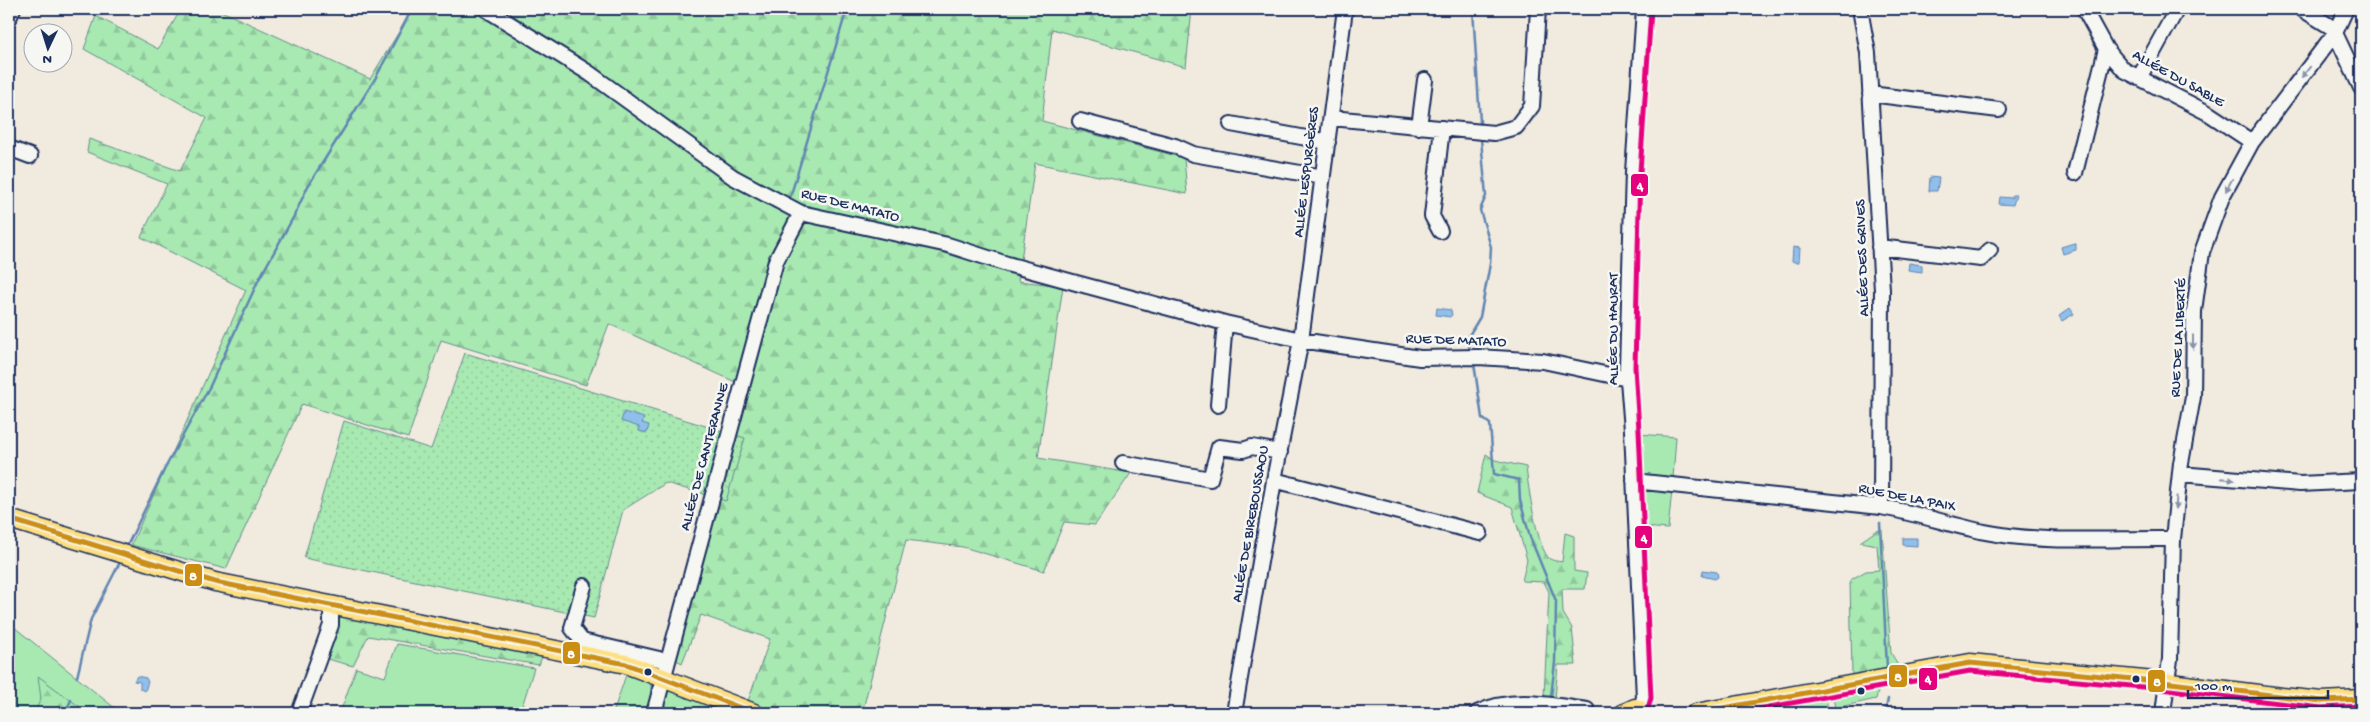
<svg xmlns="http://www.w3.org/2000/svg" width="2370" height="722" font-family="'Gochi Hand',sans-serif">
<style>
.green{fill:#a8e9b2;stroke:#628c88}
.forest{fill:url(#forest-firs);stroke:#628c88}
.park{fill:url(#park-dots);stroke:#628c88}
.water{fill:#8fbfea;stroke:#6185b2}
.lines{fill:none;stroke-linecap:round;stroke-linejoin:round}
.stream{stroke:#6185b2;stroke-width:2.5}
.minor-casing{stroke:#1b2f5e;stroke-width:18}
.major-casing{stroke:#1b2f5e;stroke-width:21}
.minor{stroke:#f6f6f2;stroke-width:14}
.major{stroke:#fedf80;stroke-width:18}
.bus-1-casing{stroke:#f6f6f2;stroke-width:9}
.bus-2-casing{stroke:#f6f6f2;stroke-width:9}
.bus-1{stroke:#cb8e13;stroke-width:5}
.bus-2{stroke:#e5007d;stroke-width:5}
.oneway{fill:#8892a8}
.bus-dot{fill:#1b2f5e;stroke:#f6f6f2;stroke-width:2}
.labels{text-anchor:middle;dominant-baseline:central;stroke-width:5;stroke-linejoin:round;paint-order:stroke}
.street-label{font-size:15px;fill:#1b2f5e;stroke:#f6f6f2}
.line-badge{stroke:#f6f6f2;stroke-width:2}
.badge-label{font-size:14px;text-anchor:middle;font-weight:bold;fill:#fff}
</style>
<defs>
<pattern id="forest-firs" width="22" height="20" patternUnits="userSpaceOnUse" patternTransform="scale(1.25)"><rect width="22" height="20" fill="#a8e9b2"/><path d="M5 1l3.5 6h-7zM16 11l3.5 6h-7z" fill="#90c89c"/></pattern>
<pattern id="park-dots" width="8" height="8" patternUnits="userSpaceOnUse" patternTransform="scale(1.25)"><rect width="8" height="8" fill="#a8e9b2"/><path d="M2 2h.1M6 6h.1" fill="none" stroke="#90c89c" stroke-width="1.8" stroke-linecap="round"/></pattern>
</defs>
<rect width="100%" height="100%" fill="#f1eade"/>
<filter id="ink" filterUnits="userSpaceOnUse"><feTurbulence type="fractalNoise" baseFrequency=".02" numOctaves="2"/><feDisplacementMap in="SourceGraphic" scale="10" xChannelSelector="R" yChannelSelector="G"/><feConvolveMatrix kernelMatrix="1 2 1 2 8 2 1 2 1" color-interpolation-filters="sRGB"/></filter>
<g filter="url(#ink)">
<!-- green -->
<path class="green" d="M 1639,434 L 1676,437 L 1673,478 L 1648,477 L 1641,471 Z
M 1650,488 L 1672,490 L 1668,529 L 1644,527 L 1643,492 Z
M 9,623 L 121,713 L 9,713 Z
M 397,644 L 534,668 L 520,713 L 340,713 L 356,668 L 385,677 Z
M 626,675 L 683,695 L 727,713 L 613,713 Z
M 1875,691 L 1878,692 L 1876,699 L 1835,708 L 1833,696 L 1849,696 Z
M 1826,698 L 1828,709 L 1801,711 L 1800,703 L 1802,699 Z"/>
<!-- forest -->
<path class="forest" d="M 181,9 L 217,9 L 370,79 L 413,9 L 1192,9 L 1186,67 L 1052,29 L 1042,121 L 1184,158 L 1187,194 L 1035,163 L 1018,281 L 1063,286 L 1038,458 L 1131,473 L 1095,525 L 1064,522 L 1044,571 L 963,547 L 906,540 L 862,713 L 777,713 L 747,704 L 770,639 L 701,615 L 682,663 L 671,657 L 742,385 L 609,324 L 586,385 L 441,340 L 408,438 L 302,404 L 226,569 L 131,545 L 246,290 L 141,237 L 167,184 L 87,152 L 89,139 L 180,171 L 207,118 L 84,49 L 96,16 L 158,49 Z
M 1486,454 L 1495,460 L 1526,467 C 1528,485 1537,550 1550,559 C 1553,561 1558,561 1562,562 L 1565,533 L 1574,536 L 1574,571 L 1587,573 L 1585,589 L 1562,589 L 1563,613 L 1572,628 L 1576,665 L 1558,665 L 1555,698 L 1544,696 L 1549,592 L 1544,582 L 1522,581 L 1527,560 L 1512,507 L 1477,493 Z
M 1882,530 L 1891,653 L 1897,663 L 1896,667 L 1852,676 L 1850,580 L 1866,571 L 1879,570 L 1877,545 L 1860,542 L 1876,531 Z
M 340,614 L 543,654 L 539,665 L 368,636 L 353,666 L 327,659 Z
M 38,676 L 88,713 L 34,713 L 41,699 Z"/>
<!-- park -->
<path class="park" d="M 465,353 L 745,438 L 726,501 L 666,483 L 623,510 L 594,618 L 304,558 L 344,421 L 431,449 Z"/>
<!-- water -->
<path class="water" d="M 1930,177 L 1939,178 L 1937,191 L 1929,191 Z
M 2012,195 L 2016,195 L 2013,205 L 1999,204 L 2000,197 L 2012,198 Z
M 2074,243 L 2076,244 L 2076,250 L 2063,254 L 2061,247 Z
M 1793,247 L 1800,248 L 1799,262 L 1797,263 L 1792,261 Z
M 1909,263 L 1922,265 L 1922,272 L 1908,270 Z
M 1437,308 L 1451,310 L 1452,315 L 1450,317 L 1436,315 Z
M 2070,308 L 2074,314 L 2062,321 L 2059,316 Z
M 624,412 L 644,418 L 642,423 L 649,425 L 647,433 L 639,431 L 639,427 L 621,421 Z
M 1903,538 L 1917,538 L 1917,546 L 1903,545 Z
M 1703,570 L 1717,572 L 1718,577 L 1715,579 L 1702,576 Z
M 137,676 L 146,678 L 148,682 L 145,691 L 140,689 L 140,682 L 134,681 Z"/>
<g class="lines">
<!-- stream -->
<path class="stream" d="M 1473,9 L 1480,122
M 789,201 L 847,9
M 764,280 L 769,257 L 776,248
M 1470,353 L 1468,337 L 1480,317 L 1490,264 L 1491,247 L 1480,210 L 1486,196 L 1481,139
M 1474,363 L 1482,418 L 1490,424 L 1494,474 L 1519,480 L 1520,500 L 1530,537 L 1556,601 L 1555,662 L 1551,697
M 1880,523 L 1887,668
M 128,544 L 164,470 L 210,386 L 258,281 L 294,216 L 308,186 L 375,79 L 412,9
M 77,677 L 91,619 L 119,564
M 651,699 L 652,683
M 65,713 L 71,700
M 1885,713 L 1888,699"/>
<!-- minor casing -->
<g class="minor-casing">
<path id="minor" d="M 486,9 L 589,73 L 733,177 L 801,213 L 948,245 L 1007,264 L 1080,284 L 1225,323 L 1301,340 L 1420,358 L 1478,357 L 1543,361 L 1628,379
M 1860,9 L 1868,53 L 1882,290 L 1881,507
M 2084,9 L 2106,49 L 2124,70 L 2208,113 L 2252,142
M 2302,9 L 2336,30
M 9,18 L 13,9
M 2335,33 L 2361,88
M 2139,78 L 2177,9
M 1870,94 L 1999,110
M 1331,118 L 1494,133 L 1516,127 L 1532,106 L 1538,9
M 1080,121 L 1175,146 L 1193,154 L 1323,177
M 1231,124 L 1328,142
M 1419,127 L 1425,80
M 9,148 L 30,156
M 2075,173 L 2106,49
M 1440,231 L 1432,216 L 1442,128
M 1879,247 L 1981,259 L 1990,250
M 1218,405 L 1225,323
M 1123,463 L 1210,479 L 1219,447 L 1243,450 L 1252,447 L 1280,452
M 2180,474 L 2300,484 L 2361,481
M 1274,480 L 1480,533
M 1634,481 L 1881,507 C 1916,513 1950,525 1985,532 C 2045,544 2112,538 2173,539
M 584,586 L 572,628 L 582,641 L 659,659
M 1640,709 L 1644,698 L 1632,430 L 1627,367 L 1633,172 L 1644,9
M 299,713 L 331,625 L 331,605
M 654,713 L 776,261 L 801,213
M 1234,713 L 1275,475 L 1301,340 L 1345,9
M 1477,713 C 1513,696 1549,705 1587,710
M 2163,713 L 2170,659 L 2173,539 L 2181,463 L 2193,397 L 2194,311 L 2202,252 L 2222,197 L 2252,142 L 2335,33 L 2346,9"/>
</g>
<!-- major casing -->
<g class="major-casing">
<path id="major" d="M 9,519 L 215,582 L 626,664 L 754,713
M 1624,713 L 1635,708 L 1646,713
M 1696,713 L 1970,663 L 2154,681 L 2282,697 L 2322,701 L 2361,699"/>
</g>
<!-- minor -->
<use href="#minor" class="minor"/>
<!-- major -->
<use href="#major" class="major"/>
<!-- bus-1 casing -->
<g class="bus-1-casing">
<path id="bus-1" d="M 9,519 L 215,582 L 626,664 L 754,713
M 1696,713 L 1970,663 L 2154,681 L 2322,701 L 2361,699"/>
</g>
<!-- bus-2 casing -->
<g class="bus-2-casing">
<path id="bus-2" d="M 1647,712 L 1651,698 L 1639,430 L 1635,367 L 1640,172 L 1651,10
M 1736,713 L 1970,671 L 2153,688 L 2321,708 L 2361,706"/>
</g>
<!-- bus-1 -->
<use href="#bus-1" class="bus-1"/>
<!-- bus-2 -->
<use href="#bus-2" class="bus-2"/>
</g>
<!-- one-way arrows -->
<defs><path id="oneway-solid" d="M-6-.8H1V-3.2L6.5 0L1 3.2V.8H-6Z" transform="scale(1.25)"/></defs>
<g class="oneway">
<use href="#oneway-solid" transform="translate(2306 72) rotate(128)"/>
<use href="#oneway-solid" transform="translate(2229 185) rotate(118)"/>
<use href="#oneway-solid" transform="translate(2193 342) rotate(90)"/>
<use href="#oneway-solid" transform="translate(2228 479) rotate(5)"/>
<use href="#oneway-solid" transform="translate(2176 503) rotate(95)"/>
</g>
</g>
<!-- markers -->
<g class="bus-dot">
<circle cx="648" cy="672" r="4.5"/>
<circle cx="2136" cy="679" r="4.5"/>
<circle cx="1861" cy="691" r="4.5"/>
</g>
<g class="labels">
<!-- street labels -->
<g class="street-label">
<text transform="translate(2178 79) rotate(29)">ALLÉE DU SABLE</text>
<text transform="translate(1307 172) rotate(-83)">ALLÉE LESPURGÈRES</text>
<text transform="translate(850 206) rotate(14)">RUE DE MATATO</text>
<text transform="translate(1863 258) rotate(-92)">ALLÉE DES GRIVES</text>
<text transform="translate(1614 329) rotate(-90)">ALLÉE DU HAURAT</text>
<text transform="translate(2179 338) rotate(-87)">RUE DE LA LIBERTÉ</text>
<text transform="translate(1456 341) rotate(2)">RUE DE MATATO</text>
<text transform="translate(705 457) rotate(-75)">ALLÉE DE CANTERANNE</text>
<text transform="translate(1907 498) rotate(11)">RUE DE LA PAIX</text>
<text transform="translate(1251 524) rotate(-80)">ALLÉE DE BIREBOUSSAOU</text>
</g>
</g>
<g class="line-badge">
<rect x="1630" y="173" width="19" height="24" rx="5" fill="#e5007d"/>
<rect x="1634" y="525" width="19" height="24" rx="5" fill="#e5007d"/>
<rect x="184" y="563" width="19" height="24" rx="5" fill="#cb8e13"/>
<rect x="562" y="641" width="19" height="24" rx="5" fill="#cb8e13"/>
<rect x="1888" y="664" width="20" height="24" rx="5" fill="#cb8e13"/>
<rect x="1918" y="667" width="20" height="24" rx="5" fill="#e5007d"/>
<rect x="2147" y="669" width="19" height="24" rx="5" fill="#cb8e13"/>
</g>
<g class="badge-label">
<text x="1640" y="190">4</text>
<text x="1644" y="542">4</text>
<text x="193" y="580">8</text>
<text x="571" y="658">8</text>
<text x="1898" y="681">8</text>
<text x="1928" y="683">4</text>
<text x="2157" y="686">8</text>
</g>
<!-- margin -->
<rect width="2370" height="722" fill="none" stroke="#f6f6f2" stroke-width="30"/>
<rect x="15" y="15" width="2340" height="692" fill="none" stroke="#1b2f5e" stroke-width="2" filter="url(#ink)"/>
<!-- north arrow -->
<g transform="translate(48 48) rotate(184)"><circle r="24" fill="#f6f6f2" stroke="#9ea6b7"/>
<path d="M0-4L9 19L0 12L-9 19Z" fill="#1b2f5e"/>
<text y="-8" font-size="14" font-weight="bold" text-anchor="middle" fill="#1b2f5e">N</text>
</g>
<!-- scale -->
<path d="M2188 690v8h140v-8" fill="none" stroke="#1b2f5e" stroke-width="2.5"/>
<text x="2195" y="690" font-size="15" fill="#1b2f5e" stroke="#f6f6f2" stroke-width="4" paint-order="stroke">100 m</text>
</svg>
